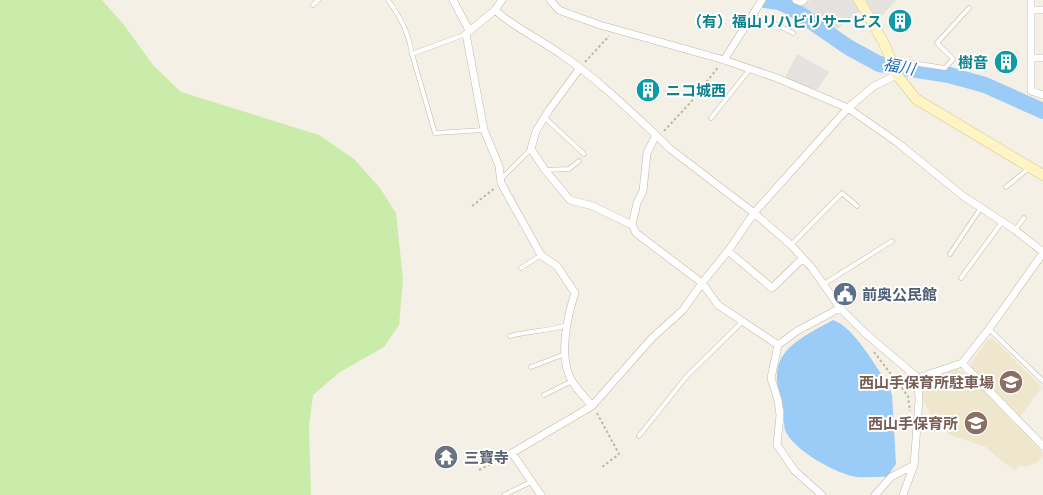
<svg xmlns="http://www.w3.org/2000/svg" width="1043" height="495" font-family="Mulish,'Noto Sans JP',sans-serif">
<style>
.education{fill:#efe7cd}
.green{fill:#caecaa}
.parking{fill:#e4e2de}
.water{fill:#9bcbf7}
.lines{fill:none;stroke-linecap:round;stroke-linejoin:round}
.river{stroke:#9bcbf7;stroke-width:16}
.service-casing{stroke:#c0b9a7;stroke-width:5}
.minor-casing{stroke:#c0b9a7;stroke-width:8}
.secondary-casing{stroke:#d8ca90;stroke-width:11}
.path{stroke:#c3b796;stroke-width:2;stroke-dasharray:2.5 2.5;stroke-linecap:butt}
.service{stroke:#fff;stroke-width:4}
.minor{stroke:#fff;stroke-width:7}
.secondary{stroke:#fff5c4;stroke-width:10}
.labels{text-anchor:middle;dominant-baseline:central;stroke-width:4;stroke-linejoin:round;paint-order:stroke}
.culture-label{font-size:15px;font-weight:bold;fill:#0d838f;stroke:#fff;text-anchor:end}
.service-label{font-size:15px;font-weight:bold;fill:#4e5e75;stroke:#fff;text-anchor:start}
.education-label{font-size:15px;font-weight:bold;fill:#785e54;stroke:#fff;text-anchor:end}
.worship-label{font-size:15px;font-weight:bold;fill:#5b616d;stroke:#fff;text-anchor:start}
.water-label{font-size:16px;font-style:italic;fill:#2371bc;stroke:#fff}
</style>
<rect width="100%" height="100%" fill="#f4f0e5"/>
<!-- education -->
<path class="education" d="M 992,338 L 1042,387 L 1020,417 L 971,367 L 971,364 L 987,340 Z
M 956,369 L 963,372 L 985,392 L 1043,453 L 1043,456 L 1037,463 L 1025,467 L 1020,465 L 1015,470 L 1000,460 L 986,447 L 950,435 L 933,419 L 920,395 L 920,391 L 931,378 Z"/>
<!-- green -->
<path class="green" d="M 0,0 L 102,0 L 124,25 L 153,65 L 181,92 L 319,135 L 354,159 L 380,188 L 396,213 L 403,279 L 399,325 L 384,347 L 340,372 L 313,395 L 309,426 L 311,495 L 0,495 Z"/>
<!-- parking -->
<path class="parking" d="M 811,0 L 853,0 L 860,11 L 834,32 L 798,7 Z
M 866,0 L 896,0 L 877,21 Z
M 797,54 L 829,72 L 817,90 L 785,78 Z"/>
<!-- water -->
<path class="water" d="M 833,320 C 854,327 876,367 889,386 L 892,395 L 896,464 L 887,477 C 877,476 867,478 857,477 C 836,474 793,450 785,430 C 783,423 785,414 783,407 C 781,397 776,384 777,373 C 779,345 811,333 833,320 Z"/>
<g class="lines">
<!-- river -->
<path class="river" d="M 765,0 L 779,2 L 790,7 L 848,47 L 879,64 L 949,75 L 985,85 L 1043,111"/>
<!-- service casing -->
<g class="service-casing">
<path id="service" d="M 388,0 C 400,16 409,34 412,54 L 466,34
M 313,5 L 318,0
M 752,17 L 771,22 L 793,33
M 412,54 L 435,133 L 484,130
M 893,60 L 945,68 L 953,59 L 937,43 L 969,8
M 544,117 L 584,154
M 711,118 L 750,69
M 545,170 L 569,169 L 579,161
M 501,179 L 531,149
M 1006,187 L 1029,168
M 1015,230 L 1024,218
M 791,245 L 842,193 L 857,206
M 950,254 L 980,209
M 521,268 L 541,255
M 961,278 L 1002,222
M 824,284 L 892,241
M 989,329 L 1043,381
M 510,336 C 529,331 549,331 567,325
M 531,367 L 565,354
M 544,395 L 572,381
M 639,436 L 687,376 L 743,321
M 504,495 L 531,482"/>
</g>
<!-- minor casing -->
<g class="minor-casing">
<path id="minor" d="M 453,0 L 469,30
M 502,0 L 495,10 C 516,29 540,39 562,55 C 596,78 626,107 656,135
M 550,0 L 559,10 L 572,15 L 600,25 L 724,60 L 777,78 L 848,108 L 898,143 L 963,196 L 1015,230 L 1043,252
M 796,0 L 801,2 L 804,0
M 1031,0 L 1031,91 L 1043,95
M 495,10 L 466,34 L 484,130 L 499,166 L 501,183 L 541,255 L 557,266 L 575,293 C 567,317 558,358 572,381 C 577,390 586,398 592,406
M 1031,10 L 1043,10
M 1032,58 L 1043,58
M 724,60 L 762,0
M 580,68 L 549,110 L 536,131 L 531,149 L 545,170 L 570,200 L 593,206 L 632,225
M 728,251 L 772,288 L 802,259
M 778,345 L 718,305 L 702,283 L 636,233 L 632,225 L 637,203 L 643,191 L 647,153 L 656,135 L 669,148 L 754,213 L 791,245 L 812,268 L 840,308 L 865,333 L 918,378
M 962,363 L 1043,446
M 541,495 L 512,453 L 592,406 L 652,338 L 683,310 L 702,283 L 728,251 L 754,213 L 848,108 L 874,86 L 897,75
M 822,495 L 795,471 L 777,445 L 780,415 L 778,400 L 771,378 L 778,345 L 797,331 L 840,308
M 875,495 L 891,477 L 914,465
M 903,495 L 914,465 L 919,400 L 918,378 L 962,363 L 989,329 L 1043,253"/>
</g>
<!-- secondary casing -->
<g class="secondary-casing">
<path id="secondary" d="M 859,0 L 884,43 L 897,75 L 916,99 L 1043,175"/>
</g>
<!-- path -->
<path class="path" d="M 585,62 L 609,36
M 664,131 L 691,102 L 719,66
M 472,206 L 495,188
M 874,352 L 908,396 L 910,411
M 597,413 L 619,454 L 602,467
M 479,470 L 506,456"/>
<!-- service -->
<use href="#service" class="service"/>
<!-- minor -->
<use href="#minor" class="minor"/>
<!-- secondary -->
<use href="#secondary" class="secondary"/>
</g>
<!-- icons -->
<defs>
<g id="building-disc" transform="scale(1.25)"><circle r="9.5" fill="#0f9aa8" stroke="#fff"/><path d="M-4-6H4V6H1V3H-1V6H-4ZM-2.5-4.3h1.7v1.8h-1.7ZM.8-4.3h1.7v1.8H.8ZM-2.5-1h1.7V.8h-1.7ZM.8-1h1.7V.8H.8Z" fill="#fff"/></g>
<g id="civic-disc" transform="scale(1.25)"><circle r="9.5" fill="#5c6f8a" stroke="#fff"/><path d="M-.6-6.5H3V-4.5H.6V-3L4-1V1h2V6H-6V1h2V-1L-.6-3ZM-1.2 2.5V6h2.4V2.5Z" fill="#fff"/></g>
<g id="school-disc" transform="scale(1.25)"><circle r="9.5" fill="#8d6e63" stroke="#fff"/><path d="M0-5L7-2L0 1L-7-2ZM-4 1L0 2.5L4 1V4Q0 6-4 4Z" fill="#fff"/></g>
<g id="temple-disc" transform="scale(1.25)"><circle r="9.5" fill="#6b7280" stroke="#fff"/><path d="M0-6L5-2H3V0L6.5 2.5H4V6H1.5V3h-3V6H-4V2.5H-6.5L-3 0V-2H-5Z" fill="#fff"/></g>
</defs>
<g fill-rule="evenodd">
<use href="#building-disc" x="900" y="21"/>
<use href="#building-disc" x="1006" y="62"/>
<use href="#building-disc" x="648" y="90"/>
<use href="#civic-disc" x="845" y="294"/>
<use href="#school-disc" x="1011" y="382"/>
<use href="#school-disc" x="976" y="423"/>
<use href="#temple-disc" x="446" y="457"/>
</g>
<g class="labels">
<!-- culture labels -->
<g class="culture-label">
<text x="882" y="21">（有）福山リハビリサービス</text>
<text x="988" y="62">樹音</text>
<text x="666" y="90" text-anchor="start">ニコ城西</text>
</g>
<!-- service labels -->
<g class="service-label">
<text x="862" y="294">前奥公民館</text>
</g>
<!-- education labels -->
<g class="education-label">
<text x="994" y="382">西山手保育所駐車場</text>
<text x="958" y="423">西山手保育所</text>
</g>
<!-- worship labels -->
<g class="worship-label">
<text x="464" y="457">三寶寺</text>
</g>
<!-- water labels -->
<g class="water-label">
<text transform="translate(899 66) rotate(10)">福川</text>
</g>
</g>
</svg>
